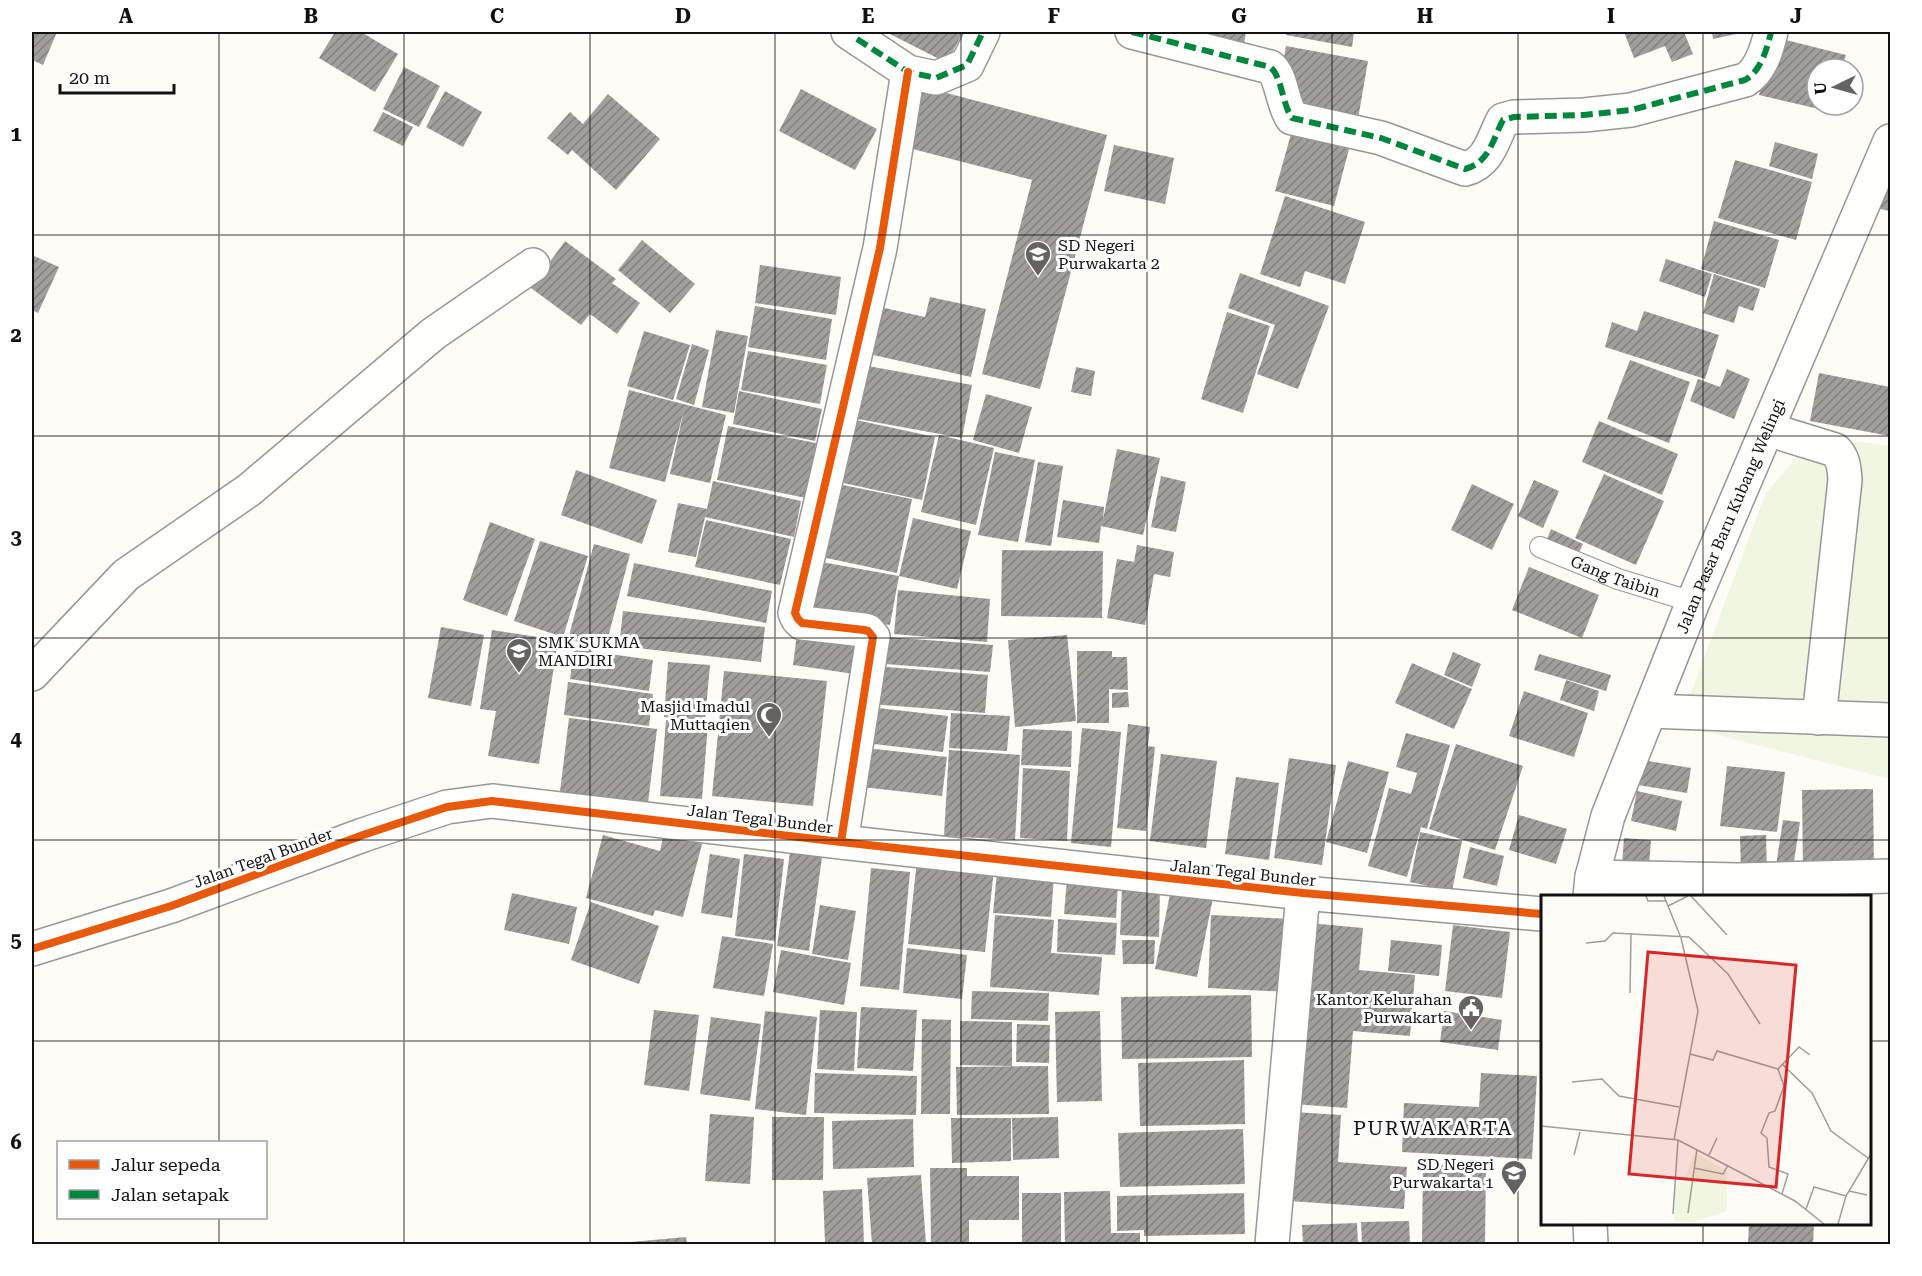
<svg xmlns="http://www.w3.org/2000/svg" width="1922" height="1276" font-family="'Roboto Serif',serif">
<style>
.pitch{fill:#f0f6e1}
.building{fill:url(#building-hatch)}
.lines{fill:none;stroke-linecap:round;stroke-linejoin:round}
.service-casing{stroke:#979795;stroke-width:22}
.minor-casing{stroke:#979795;stroke-width:36}
.service{stroke:#fffffe;stroke-width:20}
.minor{stroke:#fffffe;stroke-width:33}
.quiet{stroke:#00873e;stroke-width:6;stroke-dasharray:12 6;stroke-linecap:butt}
.cycleway-casing{stroke:#fff;stroke-width:11}
.cycleway{stroke:#e8590c;stroke-width:8}
.grid{fill:none;stroke:#111;stroke-width:1.5;stroke-opacity:0.55}
.labels{text-anchor:middle;dominant-baseline:central;stroke-width:6;stroke-linejoin:round;paint-order:stroke}
.poi-label{font-size:16px;fill:#111;stroke:#fff;text-anchor:end}
.street-label{font-size:16px;fill:#111;stroke:#fff}
.quarter-label{font-size:20px;letter-spacing:1.5px;fill:#111;stroke:#fff}
.inset-road{fill:none;stroke:#9f9e9b;stroke-width:1.5}
.view{fill:#d62828;fill-opacity:0.15;stroke:#d62828;stroke-width:3}
.inset-edge{fill:none;stroke:#111;stroke-width:3}
.neatline{fill:none;stroke:#111;stroke-width:2}
.grid-label{font-size:20px;text-anchor:middle;font-weight:bold;fill:#111}
</style>
<defs>
<pattern id="building-hatch" width="6" height="6" patternUnits="userSpaceOnUse" patternTransform="scale(1.5)"><rect width="6" height="6" fill="#a19f9c"/><path d="M-1 1l2-2M0 6l6-6M5 7l2-2" fill="none" stroke="#82807e"/></pattern>
</defs>
<rect width="100%" height="100%" fill="#fdfcf7"/>
<!-- pitch -->
<path class="pitch" d="M 1815,436 L 1890,446 L 1890,779 L 1679,725 L 1766,493 Z"/>
<!-- building -->
<path class="building" d="M 32,32 L 57,32 L 43,65 L 32,60 Z
M 335,32 L 361,32 L 398,54 L 375,92 L 319,58 Z
M 886,32 L 963,32 L 947,63 Z
M 1201,32 L 1246,32 L 1244,44 L 1200,35 Z
M 1286,32 L 1354,32 L 1352,47 L 1286,35 Z
M 1624,32 L 1684,32 L 1693,54 L 1672,62 L 1665,46 L 1634,58 Z
M 1712,32 L 1745,32 L 1713,39 Z
M 1774,37 L 1846,55 L 1842,69 L 1817,69 L 1817,105 L 1833,105 L 1832,112 L 1759,95 Z
M 1286,46 L 1368,61 L 1358,119 L 1293,108 L 1279,85 Z
M 404,67 L 440,86 L 419,127 L 383,109 Z
M 920,86 L 1107,135 L 1040,389 L 982,374 L 1032,180 L 905,147 Z
M 801,89 L 877,129 L 855,170 L 779,131 Z
M 445,91 L 482,112 L 463,147 L 426,127 Z
M 608,94 L 660,139 L 616,190 L 572,150 L 568,155 L 547,138 L 570,112 L 583,124 Z
M 383,112 L 413,127 L 403,146 L 373,131 Z
M 1291,134 L 1349,149 L 1334,206 L 1275,191 Z
M 1775,142 L 1818,154 L 1812,179 L 1769,166 Z
M 1114,145 L 1174,158 L 1165,204 L 1104,191 Z
M 1735,160 L 1812,182 L 1796,240 L 1718,218 Z
M 1885,188 L 1890,189 L 1890,211 L 1880,209 Z
M 1285,196 L 1365,222 L 1345,284 L 1305,271 L 1300,287 L 1260,274 Z
M 1714,221 L 1779,240 L 1765,288 L 1701,269 Z
M 642,240 L 695,284 L 670,313 L 618,270 Z
M 565,241 L 616,279 L 612,283 L 640,303 L 617,334 L 590,314 L 581,325 L 531,288 Z
M 32,255 L 59,267 L 38,313 L 32,310 Z
M 1666,259 L 1712,274 L 1705,297 L 1659,281 Z
M 760,265 L 841,277 L 836,315 L 755,303 Z
M 1240,273 L 1329,306 L 1298,389 L 1257,374 L 1275,325 L 1228,308 Z
M 1714,274 L 1760,289 L 1753,311 L 1739,306 L 1734,323 L 1703,313 Z
M 930,297 L 986,309 L 971,377 L 869,354 L 880,307 L 925,317 Z
M 755,306 L 832,319 L 826,360 L 748,347 Z
M 1644,311 L 1719,335 L 1705,379 L 1605,347 L 1612,322 L 1637,331 Z
M 1227,312 L 1270,326 L 1243,413 L 1201,399 Z
M 716,330 L 748,336 L 734,413 L 702,407 Z
M 644,331 L 690,345 L 673,400 L 627,386 Z
M 692,344 L 709,350 L 694,405 L 676,399 Z
M 748,351 L 827,365 L 820,404 L 741,390 Z
M 1630,360 L 1690,382 L 1669,443 L 1607,419 Z
M 857,364 L 972,385 L 962,438 L 847,417 Z
M 1076,367 L 1095,371 L 1091,396 L 1071,392 Z
M 1727,369 L 1750,379 L 1734,419 L 1690,401 L 1698,379 L 1720,387 Z
M 1819,373 L 1890,387 L 1890,436 L 1810,421 Z
M 629,390 L 726,415 L 710,483 L 670,474 L 684,410 L 665,482 L 609,468 Z
M 739,391 L 822,409 L 815,441 L 733,424 Z
M 986,394 L 1032,407 L 1019,453 L 973,440 Z
M 847,418 L 935,437 L 922,500 L 834,481 Z
M 1599,421 L 1678,454 L 1662,495 L 1582,462 Z
M 728,426 L 816,443 L 806,498 L 717,480 Z
M 939,435 L 994,448 L 976,525 L 921,512 Z
M 1117,449 L 1160,458 L 1143,535 L 1101,526 L 1099,543 L 1057,537 L 1063,500 L 1104,507 L 1103,520 Z
M 995,452 L 1035,460 L 1018,542 L 978,535 Z
M 1038,462 L 1063,466 L 1051,546 L 1025,542 Z
M 576,470 L 657,500 L 642,544 L 561,515 Z
M 1604,474 L 1664,501 L 1636,565 L 1575,538 Z
M 1161,476 L 1186,482 L 1176,532 L 1151,527 Z
M 1534,480 L 1559,491 L 1543,528 L 1518,516 Z
M 713,481 L 801,501 L 794,537 L 705,517 L 696,557 L 668,552 L 678,503 L 707,509 Z
M 833,483 L 912,499 L 897,573 L 817,556 Z
M 1472,484 L 1514,504 L 1492,550 L 1451,530 Z
M 913,518 L 971,531 L 957,589 L 899,576 Z
M 706,520 L 791,539 L 780,585 L 695,567 Z
M 490,522 L 535,539 L 507,616 L 463,600 Z
M 1551,529 L 1583,544 L 1577,557 L 1545,544 Z
M 540,541 L 588,556 L 563,637 L 514,621 Z
M 594,544 L 630,554 L 605,649 L 568,639 Z
M 1137,545 L 1174,552 L 1170,577 L 1154,574 L 1145,625 L 1107,618 L 1117,559 L 1134,562 Z
M 1002,550 L 1103,551 L 1102,618 L 1001,616 Z
M 816,561 L 899,576 L 890,625 L 807,611 Z
M 634,563 L 772,591 L 766,623 L 627,596 Z
M 1529,567 L 1599,595 L 1582,638 L 1512,610 Z
M 898,590 L 990,599 L 987,642 L 894,634 Z
M 623,611 L 765,627 L 761,662 L 619,646 Z
M 798,626 L 867,636 L 861,675 L 793,665 Z
M 441,627 L 484,635 L 471,706 L 428,698 Z
M 492,630 L 558,640 L 539,764 L 488,756 L 496,711 L 480,709 Z
M 1067,635 L 1076,721 L 1015,727 L 1008,640 Z
M 887,637 L 993,645 L 990,672 L 885,664 Z
M 574,649 L 653,660 L 649,691 L 570,679 Z
M 1077,651 L 1112,651 L 1112,657 L 1127,657 L 1128,690 L 1109,689 L 1109,723 L 1077,723 Z
M 1453,652 L 1481,664 L 1472,687 L 1444,675 Z
M 1539,654 L 1611,675 L 1606,691 L 1534,670 Z
M 668,662 L 710,665 L 705,720 L 664,717 Z
M 1412,663 L 1472,689 L 1454,729 L 1395,703 Z
M 874,666 L 988,675 L 985,713 L 871,704 Z
M 724,671 L 827,681 L 813,806 L 712,796 Z
M 1566,680 L 1599,691 L 1594,711 L 1560,700 Z
M 568,682 L 653,694 L 649,726 L 564,715 Z
M 1524,691 L 1588,713 L 1574,757 L 1509,736 Z
M 1128,692 L 1129,707 L 1112,708 L 1112,693 Z
M 878,708 L 948,716 L 943,752 L 874,744 Z
M 951,713 L 1010,716 L 1007,751 L 949,748 Z
M 569,718 L 657,729 L 648,803 L 560,792 Z
M 666,720 L 708,724 L 702,799 L 660,796 Z
M 1128,724 L 1150,727 L 1148,746 L 1155,747 L 1146,831 L 1117,828 Z
M 1082,728 L 1121,732 L 1111,847 L 1071,843 Z
M 1023,729 L 1072,731 L 1071,767 L 1021,765 Z
M 1406,733 L 1450,745 L 1427,829 L 1421,827 L 1407,877 L 1368,866 L 1389,788 L 1411,794 L 1417,773 L 1396,767 Z
M 1456,744 L 1523,766 L 1495,850 L 1429,829 Z
M 866,748 L 947,757 L 942,796 L 862,787 Z
M 949,750 L 1020,755 L 1015,840 L 944,836 Z
M 1161,754 L 1217,761 L 1206,848 L 1150,841 Z
M 1289,758 L 1336,765 L 1322,865 L 1274,858 Z
M 1642,760 L 1691,768 L 1687,793 L 1638,785 Z
M 1348,761 L 1389,772 L 1367,853 L 1326,842 Z
M 1727,766 L 1785,772 L 1777,832 L 1720,826 Z
M 1023,768 L 1070,771 L 1067,841 L 1020,838 Z
M 1236,777 L 1279,783 L 1269,860 L 1225,854 Z
M 1873,789 L 1874,871 L 1803,872 L 1802,790 Z
M 1637,791 L 1682,801 L 1676,831 L 1631,821 Z
M 1519,815 L 1567,829 L 1556,864 L 1509,850 Z
M 1783,820 L 1800,822 L 1792,875 L 1775,872 Z
M 1420,832 L 1462,841 L 1452,891 L 1410,882 Z
M 664,833 L 702,844 L 683,917 L 655,910 L 653,916 L 586,898 L 603,835 L 660,851 Z
M 1766,835 L 1767,873 L 1741,874 L 1740,836 Z
M 1624,838 L 1651,840 L 1649,866 L 1622,864 Z
M 1470,847 L 1504,856 L 1497,886 L 1463,878 Z
M 790,852 L 822,857 L 809,951 L 777,946 Z
M 710,854 L 740,859 L 732,918 L 701,913 Z
M 744,854 L 784,859 L 775,941 L 735,936 Z
M 917,860 L 994,869 L 985,952 L 908,944 Z
M 871,868 L 910,872 L 899,990 L 860,986 Z
M 997,872 L 1054,876 L 1051,917 L 993,913 Z
M 1067,879 L 1118,883 L 1116,918 L 1064,914 Z
M 1122,887 L 1160,887 L 1159,937 L 1120,935 Z
M 1171,889 L 1213,898 L 1197,977 L 1155,969 Z
M 512,893 L 577,907 L 569,944 L 504,930 Z
M 1687,893 L 1687,896 L 1606,896 L 1606,894 Z
M 591,902 L 659,926 L 639,984 L 571,960 Z
M 820,905 L 856,911 L 848,960 L 812,954 Z
M 995,915 L 1054,920 L 1051,953 L 1102,957 L 1099,995 L 990,987 Z
M 1211,915 L 1292,919 L 1289,992 L 1208,988 Z
M 1058,919 L 1117,923 L 1115,955 L 1057,952 Z
M 1309,923 L 1363,928 L 1359,970 L 1415,975 L 1410,1036 L 1353,1031 L 1347,1108 L 1293,1104 Z
M 1453,925 L 1510,932 L 1502,998 L 1445,991 Z
M 722,936 L 773,944 L 764,996 L 713,988 Z
M 1122,940 L 1155,940 L 1154,964 L 1123,964 Z
M 1391,940 L 1442,945 L 1439,976 L 1388,971 Z
M 907,948 L 967,955 L 962,999 L 903,993 Z
M 781,950 L 851,963 L 844,1005 L 773,992 Z
M 972,991 L 1049,993 L 1048,1021 L 971,1019 Z
M 1251,995 L 1252,1057 L 1122,1059 L 1121,997 Z
M 861,1007 L 917,1010 L 913,1071 L 857,1068 Z
M 654,1010 L 699,1015 L 689,1091 L 644,1085 Z
M 820,1010 L 857,1012 L 854,1071 L 817,1069 Z
M 765,1011 L 817,1017 L 806,1115 L 755,1109 Z
M 1100,1011 L 1102,1101 L 1057,1102 L 1055,1012 Z
M 1444,1011 L 1502,1020 L 1498,1050 L 1440,1042 Z
M 711,1017 L 761,1024 L 750,1101 L 700,1094 Z
M 922,1019 L 951,1020 L 950,1114 L 921,1114 Z
M 960,1021 L 1012,1022 L 1012,1066 L 960,1065 Z
M 1017,1024 L 1050,1025 L 1049,1063 L 1016,1062 Z
M 1244,1060 L 1245,1124 L 1140,1126 L 1138,1063 Z
M 1048,1066 L 1049,1114 L 957,1115 L 956,1067 Z
M 815,1073 L 917,1076 L 916,1115 L 814,1113 Z
M 1481,1073 L 1537,1076 L 1532,1159 L 1402,1152 L 1404,1103 L 1479,1107 Z
M 1295,1112 L 1341,1115 L 1338,1162 L 1407,1167 L 1404,1209 L 1290,1201 Z
M 710,1114 L 754,1117 L 750,1184 L 705,1181 Z
M 772,1117 L 824,1117 L 823,1180 L 772,1180 Z
M 1058,1117 L 1059,1158 L 1013,1160 L 1012,1118 Z
M 951,1118 L 1011,1118 L 1011,1161 L 952,1163 Z
M 913,1119 L 914,1167 L 833,1169 L 832,1121 Z
M 1243,1129 L 1245,1184 L 1120,1187 L 1118,1133 Z
M 1423,1164 L 1486,1165 L 1485,1244 L 1422,1244 Z
M 930,1168 L 967,1168 L 967,1176 L 1019,1176 L 1019,1220 L 969,1220 L 969,1244 L 931,1244 Z
M 921,1175 L 926,1244 L 872,1244 L 867,1178 Z
M 862,1189 L 864,1244 L 825,1244 L 823,1191 Z
M 1110,1191 L 1111,1233 L 1140,1233 L 1140,1244 L 1065,1244 L 1064,1192 Z
M 1022,1193 L 1061,1193 L 1061,1244 L 1022,1244 Z
M 1244,1193 L 1245,1234 L 1144,1236 L 1144,1230 L 1117,1231 L 1117,1196 Z
M 1409,1221 L 1410,1244 L 1362,1244 L 1361,1222 Z
M 1357,1223 L 1358,1244 L 1303,1244 L 1302,1225 Z
M 1749,1224 L 1814,1224 L 1813,1244 L 1748,1244 Z
M 686,1237 L 687,1244 L 632,1244 L 631,1242 Z"/>
<g class="lines">
<!-- service casing -->
<g class="service-casing">
<g id="service">
<path id="s1" d="M 1540,547 L 1618,579 L 1693,602"/>
</g>
</g>
<!-- minor casing -->
<g class="minor-casing">
<g id="minor">
<path d="M 848,32 L 908,72 L 936,78 L 967,65 L 983,32"/>
<path d="M 1132,32 L 1270,67 C 1282,76 1282,104 1292,118 L 1381,138 L 1465,169 C 1489,163 1493,139 1503,120 L 1514,117 L 1584,115 L 1631,110 L 1745,80 C 1761,71 1767,49 1771,32"/>
<path d="M 1767,429 L 1835,450 C 1844,459 1844,468 1845,480 L 1819,718"/>
<path d="M 32,674 L 126,575 L 249,490 L 433,334 L 533,265"/>
<path d="M 1650,711 L 1890,720"/>
<path d="M 841,842 L 873,637 L 868,631 L 864,630 L 802,623 L 798,619 L 795,613 L 880,248 L 908,72"/>
<path d="M 1592,877 L 1738,880 L 1890,876"/>
<path id="s2" d="M 1590,896 L 1592,877 L 1608,816 L 1693,602 L 1890,141"/>
<path d="M 32,949 L 171,906 L 363,835 L 447,807 L 492,801 L 841,842 L 1303,893 L 1542,914"/>
<path d="M 1590,1224 L 1591,1244"/>
<path d="M 1272,1244 L 1303,893"/>
</g>
</g>
<!-- service -->
<use href="#service" class="service"/>
<!-- minor -->
<use href="#minor" class="minor"/>
<!-- quiet -->
<path class="quiet" d="M 1132,32 L 1270,67 C 1282,76 1282,104 1292,118 L 1381,138 L 1465,169 C 1489,163 1493,139 1503,120 L 1514,117 L 1584,115 L 1631,110 L 1745,80 C 1761,71 1767,49 1771,32
M 857,39 L 908,72 L 936,78 L 967,65 L 983,32"/>
<!-- cycleway casing -->
<g class="cycleway-casing">
<path id="cycleway" d="M 841,842 L 873,637 L 868,631 L 864,630 L 802,623 L 798,619 L 795,613 L 880,248 L 908,72
M 32,949 L 171,906 L 363,835 L 447,807 L 492,801 L 841,842 L 1303,893 L 1542,914"/>
</g>
<!-- cycleway -->
<use href="#cycleway" class="cycleway"/>
</g>
<!-- grid -->
<path class="grid" d="M 219,32 L 219,1142M 404,32 L 404,1244M 590,32 L 590,1244M 775,32 L 775,1244M 961,32 L 961,1244M 1147,32 L 1147,1244M 1332,32 L 1332,1244M 1518,32 L 1518,1244M 1703,32 L 1703,896M 32,235 L 1890,235M 32,436 L 1890,436M 32,638 L 1890,638M 32,840 L 1890,840M 32,1041 L 1542,1041M 1870,1041 L 1890,1041M 219,1218 L 219,1244M 1703,1224 L 1703,1244"/>
<!-- icons -->
<defs>
<g id="school-pin" transform="scale(1.35)"><path d="M0 17L-7.5 6A9.5 9.5 0 1 1 7.5 6Z" fill="#646362" stroke="#fff"/><path d="M0-5L7-2L0 1L-7-2ZM-4 1L0 2.5L4 1V4Q0 6-4 4Z" fill="#fff"/></g>
<g id="mosque-pin" transform="scale(1.35)"><path d="M0 17L-7.5 6A9.5 9.5 0 1 1 7.5 6Z" fill="#646362" stroke="#fff"/><path d="M3.5-4.9A6 6 0 1 0 3.5 4.9A5 5 0 1 1 3.5-4.9Z" fill="#fff"/></g>
<g id="civic-pin" transform="scale(1.35)"><path d="M0 17L-7.5 6A9.5 9.5 0 1 1 7.5 6Z" fill="#646362" stroke="#fff"/><path d="M-.6-6.5H3V-4.5H.6V-3L4-1V1h2V6H-6V1h2V-1L-.6-3ZM-1.2 2.5V6h2.4V2.5Z" fill="#fff"/></g>
</defs>
<g fill-rule="evenodd">
<use href="#school-pin" x="1038" y="254"/>
<use href="#school-pin" x="519" y="651"/>
<use href="#mosque-pin" x="769" y="715"/>
<use href="#civic-pin" x="1471" y="1008"/>
<use href="#school-pin" x="1514" y="1173"/>
</g>
<g class="labels">
<!-- poi labels -->
<g class="poi-label">
<text x="1058" y="245" text-anchor="start">SD Negeri<tspan x="1058" dy="18">Purwakarta 2</tspan></text>
<text x="538" y="642" text-anchor="start">SMK SUKMA<tspan x="538" dy="18">MANDIRI</tspan></text>
<text x="750" y="706">Masjid Imadul<tspan x="750" dy="18">Muttaqien</tspan></text>
<text x="1452" y="999">Kantor Kelurahan<tspan x="1452" dy="18">Purwakarta</tspan></text>
<text x="1494" y="1164">SD Negeri<tspan x="1494" dy="18">Purwakarta 1</tspan></text>
</g>
<!-- street labels -->
<g class="street-label">
<text stroke="none"><textPath href="#s2" startOffset="406">Jalan Pasar Baru Kubang Welingi</textPath></text>
<text stroke="none"><textPath href="#s1" startOffset="81">Gang Taibin</textPath></text>
<text transform="translate(760 819) rotate(7)">Jalan Tegal Bunder</text>
<text transform="translate(263 858) rotate(-20)">Jalan Tegal Bunder</text>
<text transform="translate(1243 873) rotate(6)">Jalan Tegal Bunder</text>
</g>
<!-- quarter labels -->
<g class="quarter-label">
<text x="1433" y="1128">PURWAKARTA</text>
</g>
</g>
<!-- overview -->
<g transform="translate(1541 895)">
<rect width="330" height="330" fill="#fdfcf7"/>
<path d="M 154,257 L 186,276 L 186,316 L 152,327 L 133,326 L 134,292 L 145,281 Z" fill="#f0f6e1"/>
<path class="inset-road" d="M 105,1 L 107,6 L 125,6M 123,1 L 140,43 L 157,116 L 133,245M 150,1 L 186,40M 127,11 L 147,1M 45,48 L 64,46 L 72,38 L 148,42 L 187,79 L 219,129M 89,98 L 90,38M 149,159 L 172,165 L 176,156 L 237,174M 241,169 L 271,198 L 290,236 L 327,263M 31,187 L 61,184 L 78,201 L 138,212M 0,231 L 137,245 L 254,306 L 283,329M 33,260 L 39,237M 168,260 L 176,243M 153,273 L 182,279 L 187,270M 308,296 L 326,300M 241,299 L 247,279 L 228,272 L 226,243 L 220,238 L 228,218 L 234,216 L 243,191 L 237,174 L 258,152 L 269,160M 265,314 L 273,292 L 305,301M 147,318 L 156,254M 132,319 L 137,245M 297,329 L 305,301 L 330,259"/>
<path class="view" d="M 107,57 L 255,70 L 235,292 L 88,279 Z"/>
<rect width="330" height="330" class="inset-edge"/>
</g>
<!-- border -->
<rect width="1922" height="1276" fill="none" stroke="#ffffff" stroke-width="66"/>
<!-- legend -->
<rect x="57" y="1141" width="210" height="78" fill="#ffffff" stroke="#a0a0a0" stroke-width="1.5"/>
<rect x="69" y="1160" width="30" height="9" fill="#e8590c" stroke="#a0a0a0" stroke-width="1.5"/>
<text x="111" y="1171" font-size="18" fill="#111111">Jalur sepeda</text>
<rect x="69" y="1190" width="30" height="9" fill="#00873e" stroke="#a0a0a0" stroke-width="1.5"/>
<text x="111" y="1201" font-size="18" fill="#111111">Jalan setapak</text>
<!-- north arrow -->
<g transform="translate(1835 87) rotate(265)"><circle r="28" fill="#ffffff" stroke="#a0a0a0" stroke-width="1.5"/>
<path d="M0-4.5L10 22L0 15L-10 22Z" fill="#646362"/>
<text y="-9" font-size="16" font-weight="bold" text-anchor="middle" fill="#111111">U</text>
</g>
<!-- scale -->
<path d="M60 84v9h114v-9" fill="none" stroke="#111111" stroke-width="3"/>
<text x="69" y="84" font-size="18" fill="#111111" stroke="#ffffff" stroke-width="4.5" paint-order="stroke">20 m</text>
<rect x="33" y="33" width="1856" height="1210" class="neatline"/>
<g class="grid-label">
<text x="126" y="23">A</text>
<text x="311" y="23">B</text>
<text x="497" y="23">C</text>
<text x="683" y="23">D</text>
<text x="868" y="23">E</text>
<text x="1054" y="23">F</text>
<text x="1239" y="23">G</text>
<text x="1425" y="23">H</text>
<text x="1611" y="23">I</text>
<text x="1796" y="23">J</text>
<text x="16" y="141">1</text>
<text x="16" y="342">2</text>
<text x="16" y="544">3</text>
<text x="16" y="746">4</text>
<text x="16" y="947">5</text>
<text x="16" y="1149">6</text>
</g>
</svg>
